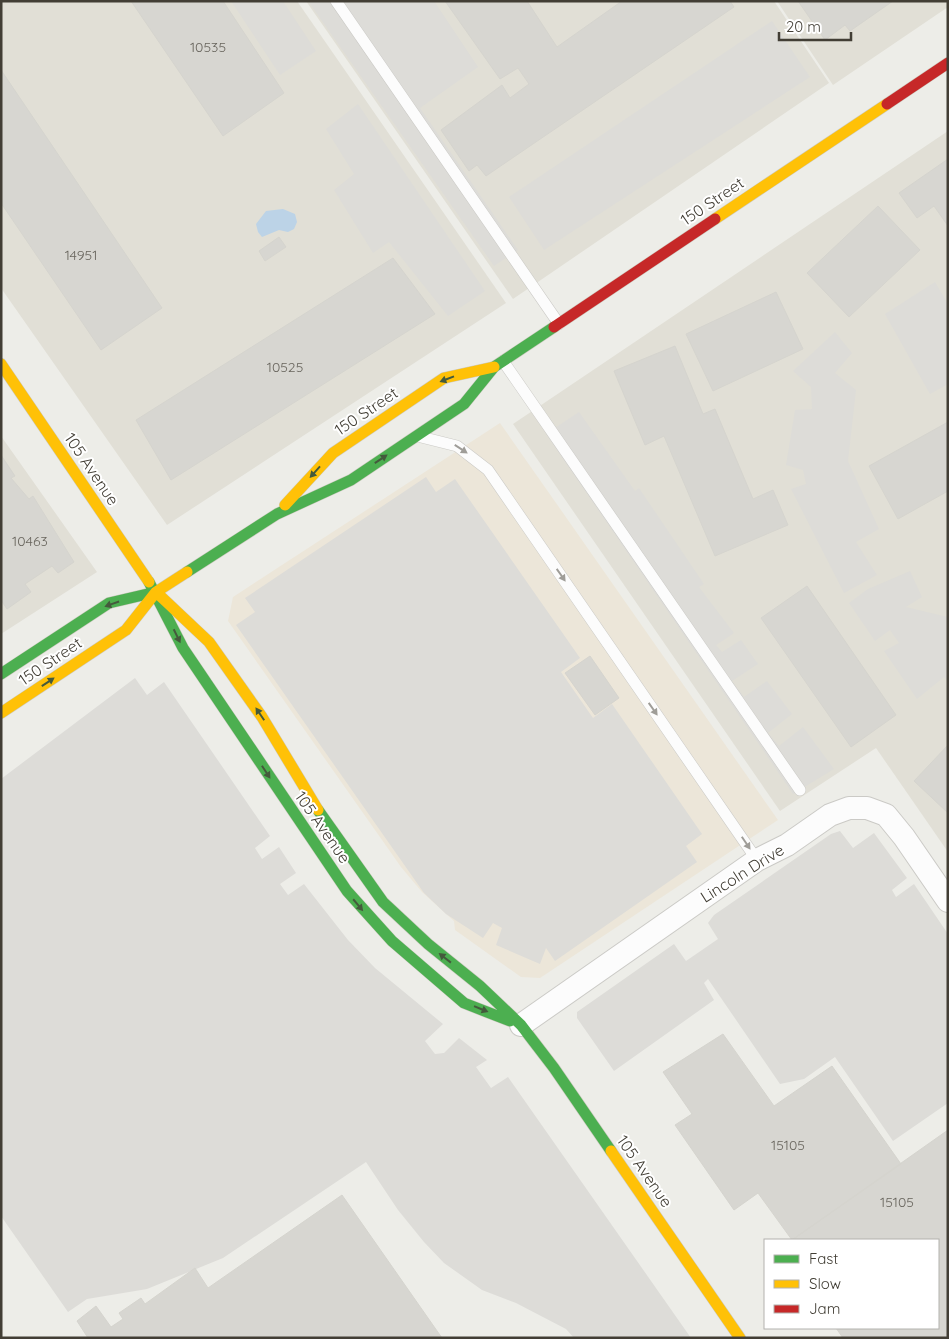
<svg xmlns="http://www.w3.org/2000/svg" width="949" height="1339" font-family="Quicksand,sans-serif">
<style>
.residential{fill:#e1dfd6}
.commercial{fill:#ece6d9}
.parking{fill:#dddcd8}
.water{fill:#bcd3e7}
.building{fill:#d7d6d1;stroke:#d5d4ce}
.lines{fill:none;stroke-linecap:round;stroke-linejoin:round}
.lane-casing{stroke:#cbcac6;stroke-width:12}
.street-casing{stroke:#cbcac6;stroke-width:24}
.fast-casing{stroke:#cccabf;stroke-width:12}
.slow-casing{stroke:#cccabf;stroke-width:12}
.jam-casing{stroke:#cccabf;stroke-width:12}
.lane{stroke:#fcfcfc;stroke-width:11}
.street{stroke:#fcfcfc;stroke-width:22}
.fast{stroke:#4caf50;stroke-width:11}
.slow{stroke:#ffc107;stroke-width:11}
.jam{stroke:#c62828;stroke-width:11}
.oneway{fill:#445a3c}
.oneway2{fill:#9f9d98}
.labels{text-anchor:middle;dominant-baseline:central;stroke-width:4;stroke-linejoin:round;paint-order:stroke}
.number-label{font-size:14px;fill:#68655d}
.street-label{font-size:16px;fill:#423e35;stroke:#fff}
</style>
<rect width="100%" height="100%" fill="#edede8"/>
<!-- residential -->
<path class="residential" d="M 1,1 L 297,1 L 506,303 L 167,525 L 1,288 Z
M 306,1 L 774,1 L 829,83 L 513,299 Z
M 777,1 L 948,1 L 948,7 L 833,85 Z
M 948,131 L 948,852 L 876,748 L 780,811 L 513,424 Z
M 1,436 L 97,572 L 1,634 Z"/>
<!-- commercial -->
<path class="commercial" d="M 500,423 L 778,820 L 540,978 L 521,977 L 455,930 L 454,921 L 422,892 L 401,867 L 228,621 L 233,597 Z"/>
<!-- parking -->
<path class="parking" d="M 231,1 L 283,1 L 316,51 L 280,75 Z
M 308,1 L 434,1 L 478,67 L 420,108 L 518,250 L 494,266 Z
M 772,21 L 810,77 L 544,250 L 509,197 Z
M 358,104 L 485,291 L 448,316 L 389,242 L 373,253 L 334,190 L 354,174 L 326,129 Z
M 935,282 L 948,304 L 948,384 L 930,394 L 885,314 Z
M 835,332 L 852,353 L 835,373 L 856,390 L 848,461 L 879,529 L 856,542 L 877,575 L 844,593 L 791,489 L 806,484 L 803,470 L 786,465 L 795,410 L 812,409 L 811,387 L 793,371 Z
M 579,412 L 635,491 L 639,488 L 704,584 L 699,587 L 734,633 L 716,645 L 722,652 L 741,640 L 758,664 L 732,681 L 744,697 L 767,681 L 792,714 L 768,733 L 779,746 L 803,727 L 834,769 L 793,794 L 546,434 Z
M 426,477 L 436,492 L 455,479 L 580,658 L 561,672 L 593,718 L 612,704 L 702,834 L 686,846 L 697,862 L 555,961 L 546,948 L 540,964 L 496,945 L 502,928 L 493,923 L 483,938 L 446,914 L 424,893 L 236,625 L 255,612 L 245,598 Z
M 910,571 L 922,597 L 906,607 L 948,617 L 948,681 L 944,677 L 917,699 L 884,651 L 899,643 L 890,630 L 875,641 L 849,603 L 868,589 Z
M 135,678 L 147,695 L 164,682 L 270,836 L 255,848 L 262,859 L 279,847 L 296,873 L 280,884 L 288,895 L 304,884 L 348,940 L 375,968 L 443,1024 L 425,1041 L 435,1054 L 444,1053 L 459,1038 L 487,1060 L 476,1067 L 491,1088 L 508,1077 L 691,1338 L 574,1338 L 566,1329 L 516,1303 L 482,1290 L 444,1263 L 424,1242 L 398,1210 L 366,1162 L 223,1258 L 147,1289 L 87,1299 L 68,1312 L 1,1216 L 1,779 Z
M 840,831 L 853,848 L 874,833 L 907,878 L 892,890 L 896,897 L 914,884 L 948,934 L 948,1103 L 893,1141 L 835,1057 L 804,1079 L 780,1084 L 708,979 L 704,983 L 714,1000 L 614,1071 L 577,1018 L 577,1012 L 674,944 L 686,961 L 718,939 L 708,923 L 714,915 L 831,834 Z"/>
<!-- water -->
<path class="water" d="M 283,209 L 295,214 L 297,222 L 294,229 L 288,232 L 279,230 L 262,237 L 258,232 L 256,224 L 266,211 Z"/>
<!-- building -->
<path class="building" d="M 131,1 L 223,1 L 284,93 L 223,136 Z
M 445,1 L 527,1 L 557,47 L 622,1 L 730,1 L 734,7 L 486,176 L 477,165 L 469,171 L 441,130 L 502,85 L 510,98 L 529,84 L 518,68 L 500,79 Z
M 798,1 L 893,1 L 850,31 L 845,25 L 825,40 Z
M 1,70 L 162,308 L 101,350 L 1,203 Z
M 948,159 L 948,226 L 934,206 L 917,218 L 899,193 Z
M 878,206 L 920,250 L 849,317 L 807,273 Z
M 279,237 L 286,247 L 265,261 L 259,251 Z
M 393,258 L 435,314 L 171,480 L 136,420 Z
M 776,292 L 803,349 L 713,391 L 686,334 Z
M 675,346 L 703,414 L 715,409 L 753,499 L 773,490 L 788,525 L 715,556 L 664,436 L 645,445 L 614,371 Z
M 948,422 L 948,491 L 898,519 L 869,466 Z
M 1,455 L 15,476 L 11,478 L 29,499 L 33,496 L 74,562 L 58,573 L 52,566 L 25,584 L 31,592 L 7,609 L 1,600 Z
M 807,586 L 896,715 L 851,747 L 761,618 Z
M 590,656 L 619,698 L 595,715 L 565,673 Z
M 948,745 L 948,813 L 914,781 Z
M 723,1034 L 774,1106 L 832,1066 L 901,1164 L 792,1240 L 758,1193 L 734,1210 L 675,1125 L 692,1114 L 663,1072 Z
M 948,1130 L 948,1338 L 843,1338 L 836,1328 L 938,1328 L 938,1240 L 792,1240 Z
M 342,1195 L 442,1338 L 88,1338 L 77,1321 L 96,1306 L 111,1327 L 123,1319 L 119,1313 L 141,1298 L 145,1304 L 195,1268 L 208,1288 Z"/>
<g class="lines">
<!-- lane casing -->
<g class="lane-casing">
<path id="lane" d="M 336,1 L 559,324
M 503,361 L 800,790
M 421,437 L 457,446 L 488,470 L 757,860"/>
</g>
<!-- street casing -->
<g class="street-casing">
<path id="street" d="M 521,1025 L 757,860 L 787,845 L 830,815 L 849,808 L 867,808 L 886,815 L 904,837 L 948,901"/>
</g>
<!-- fast casing -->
<g class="fast-casing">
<path id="fast" d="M 187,572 L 277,514 L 351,480 L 464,404 L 494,367 L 554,327
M 149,582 L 183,648 L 347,891 L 392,941 L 464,1003 L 510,1021
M 1,674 L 109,603 L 156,592
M 318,810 L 383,902 L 428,944 L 480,986 L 521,1025 L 554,1068 L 611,1151"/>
</g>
<!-- slow casing -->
<g class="slow-casing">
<path id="slow" d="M 715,219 L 887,104
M 1,364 L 149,582
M 285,505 L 333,453 L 444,378 L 494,367
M 156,592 L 209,642 L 262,717 L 318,810
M 1,713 L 126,630 L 156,592 L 187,572
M 611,1151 L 740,1338"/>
</g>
<!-- jam casing -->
<g class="jam-casing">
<path id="jam" d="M 887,104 L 948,63
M 554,327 L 715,219"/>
</g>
<!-- lane -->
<use href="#lane" class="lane"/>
<!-- street -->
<use href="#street" class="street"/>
<!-- fast -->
<use href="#fast" class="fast"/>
<!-- slow -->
<use href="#slow" class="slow"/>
<!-- jam -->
<use href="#jam" class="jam"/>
</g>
<!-- one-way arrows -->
<defs><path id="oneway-solid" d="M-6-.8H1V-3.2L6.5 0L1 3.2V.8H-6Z" transform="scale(1.25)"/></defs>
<g class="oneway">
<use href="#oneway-solid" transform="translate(447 379) rotate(159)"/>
<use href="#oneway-solid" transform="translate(381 459) rotate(-34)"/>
<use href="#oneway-solid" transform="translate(315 472) rotate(132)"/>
<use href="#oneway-solid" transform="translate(112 604) rotate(161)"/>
<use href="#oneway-solid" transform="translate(177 636) rotate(64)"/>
<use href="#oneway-solid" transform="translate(48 682) rotate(-34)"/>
<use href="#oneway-solid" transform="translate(260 714) rotate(-124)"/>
<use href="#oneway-solid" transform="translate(266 772) rotate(57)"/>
<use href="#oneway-solid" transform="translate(358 905) rotate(50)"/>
<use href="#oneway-solid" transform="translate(445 958) rotate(-142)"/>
<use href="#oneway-solid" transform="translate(481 1009) rotate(22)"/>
</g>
<g class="oneway2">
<use href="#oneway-solid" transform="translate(461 449) rotate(33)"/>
<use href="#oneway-solid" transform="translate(561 575) rotate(55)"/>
<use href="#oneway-solid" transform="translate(653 709) rotate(55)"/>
<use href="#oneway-solid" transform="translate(746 843) rotate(56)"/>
</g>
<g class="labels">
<!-- number labels -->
<g class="number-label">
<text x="208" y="47">10535</text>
<text x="81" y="255">14951</text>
<text x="285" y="367">10525</text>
<text x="30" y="541">10463</text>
<text x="788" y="1145">15105</text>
<text x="897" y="1202">15105</text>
</g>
<!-- street labels -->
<g class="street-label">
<text transform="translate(712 201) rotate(-34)">150 Street</text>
<text transform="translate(366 411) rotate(-34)">150 Street</text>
<text transform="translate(92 469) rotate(56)">105 Avenue</text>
<text transform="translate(50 661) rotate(-34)">150 Street</text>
<text transform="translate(323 827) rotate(55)">105 Avenue</text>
<text transform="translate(742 873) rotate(-32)">Lincoln Drive</text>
<text transform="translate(645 1171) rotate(55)">105 Avenue</text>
</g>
</g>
<!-- border -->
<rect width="949" height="1339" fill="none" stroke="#423e35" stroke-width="5"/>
<!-- legend -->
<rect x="764" y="1239" width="175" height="90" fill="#ffffff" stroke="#b3b2ae"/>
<rect x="774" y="1255" width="25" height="8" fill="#4caf50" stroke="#b3b2ae"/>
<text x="809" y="1264" font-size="15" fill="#423e35">Fast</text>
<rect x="774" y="1280" width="25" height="8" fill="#ffc107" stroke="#b3b2ae"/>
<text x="809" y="1289" font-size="15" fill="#423e35">Slow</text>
<rect x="774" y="1305" width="25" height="8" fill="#c62828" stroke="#b3b2ae"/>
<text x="809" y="1314" font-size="15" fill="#423e35">Jam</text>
<!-- scale -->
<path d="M779 32v8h72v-8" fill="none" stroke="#423e35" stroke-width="2.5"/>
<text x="786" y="32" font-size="15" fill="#423e35" stroke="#ffffff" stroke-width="4" paint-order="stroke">20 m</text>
</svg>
